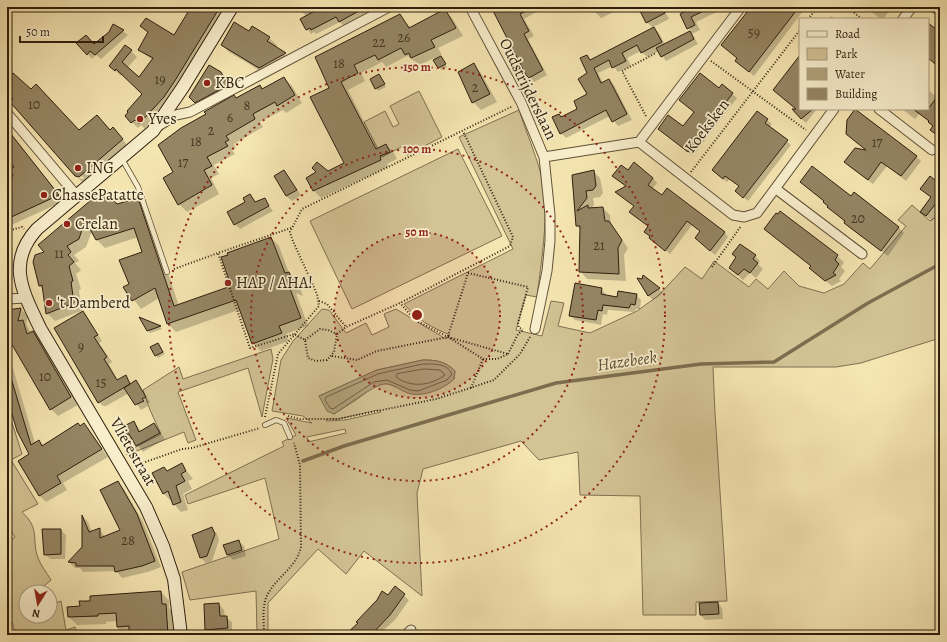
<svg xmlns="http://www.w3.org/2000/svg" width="947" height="642" font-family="Alegreya,serif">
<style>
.green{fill:#d3c395;stroke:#807052;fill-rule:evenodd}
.water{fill:#b1a17a;stroke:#7d6d4f}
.shadow{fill:#0003}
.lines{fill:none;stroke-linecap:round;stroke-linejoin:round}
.shore{stroke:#706044;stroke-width:1}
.stream{stroke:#7d6d4f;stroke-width:3.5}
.building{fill:#958563;stroke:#2e1e0e}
.lane-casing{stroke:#605037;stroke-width:6}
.street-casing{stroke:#605037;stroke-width:11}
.secondary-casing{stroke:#2e1e0e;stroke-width:14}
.path{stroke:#2e1e0e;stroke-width:2;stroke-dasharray:1 2;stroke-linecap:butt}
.lane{stroke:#f8eecc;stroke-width:4.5}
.street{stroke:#f8eecc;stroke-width:9}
.secondary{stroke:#f8eecc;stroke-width:12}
.ring{fill:none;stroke:#8f2418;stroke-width:2;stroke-dasharray:2 4}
.poi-dot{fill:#8f2418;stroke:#f8eecc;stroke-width:1.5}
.labels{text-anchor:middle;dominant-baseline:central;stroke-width:3.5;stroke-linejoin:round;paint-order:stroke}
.number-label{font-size:14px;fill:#483823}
.poi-label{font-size:16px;fill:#2e1e0e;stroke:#f8eecc;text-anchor:start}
.street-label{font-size:16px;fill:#2e1e0e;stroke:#f8eecc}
.water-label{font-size:17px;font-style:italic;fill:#5c4c34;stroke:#f8eecc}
.centre{fill:#8f2418;stroke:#f8eecc;stroke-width:2}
.ring-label{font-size:12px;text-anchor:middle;font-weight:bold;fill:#8f2418;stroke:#f8eecc;stroke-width:3.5;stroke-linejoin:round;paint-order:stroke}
</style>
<rect width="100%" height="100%" fill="#f5e5b1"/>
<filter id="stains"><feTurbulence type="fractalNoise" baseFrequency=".005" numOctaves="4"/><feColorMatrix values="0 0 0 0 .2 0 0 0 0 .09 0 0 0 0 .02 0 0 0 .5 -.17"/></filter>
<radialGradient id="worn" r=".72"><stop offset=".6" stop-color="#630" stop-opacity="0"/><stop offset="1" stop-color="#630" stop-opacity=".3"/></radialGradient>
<!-- green -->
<path class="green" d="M 419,91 L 442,137 L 407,155 L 403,146 L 382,157 L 364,122 L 385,111 L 393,127 L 399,124 L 390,106 Z
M 519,110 C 526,132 539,162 543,183 C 549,217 541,263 537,297 L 526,295 L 516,330 L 542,336 L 551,301 L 564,303 L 558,326 L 590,333 L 637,311 L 658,296 L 685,267 L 702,279 L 714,261 L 749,287 L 756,279 L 768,289 L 784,271 L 799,286 L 824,293 L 844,284 L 863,263 L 870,269 L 906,226 L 898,220 L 912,205 L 930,221 L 940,214 L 940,338 L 861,363 L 836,367 L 713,367 L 715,413 L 727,601 L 696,602 L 696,615 L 643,615 L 640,496 L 580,495 L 578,452 L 539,460 L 521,441 L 423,469 L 417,493 L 422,596 L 364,551 L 346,574 L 318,549 L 268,603 L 268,634 L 257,634 L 256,591 L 190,600 L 182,572 L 279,539 L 265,478 L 188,504 L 185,495 L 284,446 L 282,442 L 296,435 L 286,418 L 312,423 L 303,416 L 272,411 L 281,360 L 293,341 L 322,309 L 329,310 L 346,333 L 366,323 L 372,335 L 389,327 L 384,314 L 396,309 L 446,339 L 450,335 C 431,327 417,320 404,304 L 513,249 L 459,137 ZM 423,360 C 436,360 445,361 455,371 L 454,379 L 396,387 L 386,383 L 375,386 L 356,400 L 334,414 L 319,396 L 377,370 ZM 378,410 L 381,412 L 345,420 L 326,421 L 327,419 L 338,419 ZM 345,429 L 346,433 L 308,442 L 307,437 Z
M 458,149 L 502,236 L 352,309 L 310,221 Z
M 271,349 L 273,359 L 262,417 L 248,368 L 178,392 L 196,440 L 188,443 L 184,432 L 127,455 L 126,452 L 161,434 L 150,410 L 143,390 L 179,367 L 183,379 Z
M 7,407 L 22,454 L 11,460 L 38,504 L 22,512 C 41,530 31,539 38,558 C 41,566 47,573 51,580 L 37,592 L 26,592 L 26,601 L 19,607 L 26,616 L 50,616 L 50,605 L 61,601 L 66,630 L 75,627 L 78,635 L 16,635 L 12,622 L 7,624 L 7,547 L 9,541 L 15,537 L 7,525 Z"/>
<!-- water -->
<path class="water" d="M 423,360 C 436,360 445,361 455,371 L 454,379 C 444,389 422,398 408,393 C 401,391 392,383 385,384 C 375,384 345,407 334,414 L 327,411 L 319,396 L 377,370 Z"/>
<!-- shadow -->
<path class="shadow" d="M 192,7 L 229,7 L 168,104 L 145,129 L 141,125 L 138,128 L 126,116 L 143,94 L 122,74 L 121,76 L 110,66 L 131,51 L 137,57 L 127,68 L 139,79 L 153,60 L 139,50 L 149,33 L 141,26 L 175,37 Z
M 297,7 L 379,7 L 344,26 L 340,22 L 316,34 L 314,32 L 311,34 L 307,29 L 307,17 Z
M 493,7 L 539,7 L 540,10 L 524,19 L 534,36 L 528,39 L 547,75 L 534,82 L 530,77 Z
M 590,7 L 616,7 L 618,10 L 601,18 Z
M 639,7 L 663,7 L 669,19 L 653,27 L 659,33 L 665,45 L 691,31 L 681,14 L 695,7 L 725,8 L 696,22 L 700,30 L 692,34 L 698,44 L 666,61 L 659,51 L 647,57 L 641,51 L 627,58 L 631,66 L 618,72 L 613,66 L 598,73 L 603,83 L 609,80 L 614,85 L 632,120 L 618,126 L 610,116 L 566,138 L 561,133 L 559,115 L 562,118 L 579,109 L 588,95 L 587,56 L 591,60 L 653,28 L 647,22 Z
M 752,7 L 806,7 L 754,76 L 736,61 Z
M 865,7 L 888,7 L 891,9 L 883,19 L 881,19 Z
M 444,10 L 452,18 L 463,36 L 438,48 L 442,55 L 440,56 L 447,67 L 441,70 L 434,58 L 420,65 L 407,56 L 386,67 L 382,62 L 361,73 L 365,81 L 348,90 L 378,149 L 386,145 L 394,153 L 397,159 L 387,164 L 388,167 L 321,198 L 313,190 L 328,172 L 345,164 L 330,88 L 399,15 L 411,28 Z
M 831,16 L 836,19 L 829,19 Z
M 114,25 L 128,35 L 101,59 L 96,55 L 92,59 L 78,43 L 94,45 L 109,32 Z
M 249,32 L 269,38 L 277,45 L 275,48 L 293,61 L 267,75 L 229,52 L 222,45 Z
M 800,56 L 800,109 L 817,109 L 806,123 L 793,111 L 795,108 L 774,90 Z
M 473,65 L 481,73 L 497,102 L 481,110 L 473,102 L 462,80 Z
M 7,71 L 80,132 L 110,131 L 119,135 L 128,146 L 85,183 L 82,182 L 78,178 L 83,179 L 84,177 L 75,175 L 7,97 Z
M 220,73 L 229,81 L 235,93 L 203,110 L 190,97 Z
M 379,75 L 386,87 L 378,91 L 376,88 Z
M 284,78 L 292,86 L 302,103 L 286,113 L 283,110 L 260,122 L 263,127 L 234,144 L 236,148 L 232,150 L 235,154 L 214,165 L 219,174 L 211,178 L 219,194 L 187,212 L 179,204 L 174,173 L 236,99 L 260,86 L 263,90 Z
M 722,85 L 737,98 L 693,156 L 659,129 L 683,128 Z
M 928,90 L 940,99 L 940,138 L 931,130 L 934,126 L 930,122 L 919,114 L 915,119 L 902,109 L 928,109 Z
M 757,112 L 772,124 L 769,127 L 791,145 L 748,201 L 736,191 L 740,186 L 730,179 L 727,182 L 713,170 Z
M 7,129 L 64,201 L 7,227 Z
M 867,151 L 916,156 L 921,161 L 906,181 L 887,166 L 873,184 L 850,167 Z
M 284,171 L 301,195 L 292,201 L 286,196 Z
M 593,171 L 600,178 L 603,193 L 600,197 L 593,198 L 594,205 L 591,209 L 603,208 L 610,215 L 611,224 L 628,248 L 624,255 L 626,281 L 587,279 L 580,271 L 581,230 L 577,226 L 573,176 Z
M 628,171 L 653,178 L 657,183 L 652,189 L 724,232 L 728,237 L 715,255 L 696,238 L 701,232 L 692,225 L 670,254 L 650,237 L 645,232 L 649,227 L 635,206 L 616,192 L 627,187 L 618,180 Z
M 801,182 L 851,197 L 898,227 L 904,233 L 888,256 L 851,229 L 825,202 Z
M 940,185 L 940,210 L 932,221 L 921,212 L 931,198 L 921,189 Z
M 104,190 L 118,205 L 137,199 L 146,207 L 179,306 L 233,286 L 271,238 L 279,246 L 289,273 L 297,281 L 303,296 L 296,293 L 308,326 L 286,334 L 289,341 L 261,351 L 253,343 L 241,309 L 176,332 L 168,324 L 159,298 L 141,309 L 125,288 L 130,285 L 144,252 L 138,237 L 105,248 L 97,240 L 92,231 L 86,247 L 74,255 L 79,261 L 75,263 L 81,270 L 76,274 L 81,289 L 79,290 L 82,311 L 55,321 L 47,313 L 44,290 L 39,286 L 34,262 L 46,253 Z
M 250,195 L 256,202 L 264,199 L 273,211 L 240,229 L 235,224 Z
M 781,212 L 844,262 L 841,267 L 845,271 L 839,279 L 841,281 L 832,286 L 817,274 L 811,268 L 812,267 L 765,229 Z
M 733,254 L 755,256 L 760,261 L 758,264 L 763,269 L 756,278 L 750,273 L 743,280 L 730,268 L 736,258 Z
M 643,277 L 659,289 L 663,293 L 653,300 L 648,295 Z
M 601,289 L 606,294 L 606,296 L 618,298 L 636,295 L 641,300 L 640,309 L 636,309 L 634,312 L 608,310 L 607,315 L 603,314 L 601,325 L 575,320 L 570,315 Z
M 21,309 L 28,316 L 26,324 L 31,333 L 33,332 L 40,339 L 78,405 L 58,416 L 51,409 L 7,334 L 7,311 Z
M 83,312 L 102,341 L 99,343 L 112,362 L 109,364 L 118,381 L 125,377 L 132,384 L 136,382 L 150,402 L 147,404 L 148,406 L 141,410 L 129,393 L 106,406 L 103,406 L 97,401 Z
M 141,319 L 160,327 L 162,329 L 150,333 Z
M 158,344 L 165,354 L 158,358 L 151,347 Z
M 7,348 L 35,443 L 39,441 L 44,446 L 84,424 L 108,457 L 63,483 L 67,490 L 46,502 L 39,495 L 30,455 L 8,399 L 7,399 Z
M 134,422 L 141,431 L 154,424 L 165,439 L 143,452 L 134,440 L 131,442 L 125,436 Z
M 182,465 L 193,479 L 188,481 L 192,489 L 183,494 L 188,510 L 181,512 L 174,504 L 172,500 L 171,501 L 163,493 L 164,468 L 168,472 Z
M 118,483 L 124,489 L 143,522 L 161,567 L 148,572 L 122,578 L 116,571 L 83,572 L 80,568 L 75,568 L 69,562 L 83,548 L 83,517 L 88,522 L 92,532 L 99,529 L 105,537 L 121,530 Z
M 212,528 L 217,534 L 219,540 L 212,561 L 206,563 L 201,558 L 193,536 Z
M 61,530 L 66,535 L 65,559 L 50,559 L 45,554 Z
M 238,541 L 244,546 L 246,556 L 233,560 L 228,555 Z
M 395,587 L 409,600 L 395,620 L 378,635 L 346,635 L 388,597 Z
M 161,592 L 169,601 L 169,608 L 174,613 L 176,635 L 119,635 L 117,621 L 106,622 L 106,624 L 77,625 L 69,617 L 91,602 Z
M 718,603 L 722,608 L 723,619 L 705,620 L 701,615 Z
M 219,604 L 224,610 L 225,617 L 232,622 L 232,633 L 212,634 L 206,629 Z
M 286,630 L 291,635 L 280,635 Z
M 666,631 L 669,635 L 656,635 L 656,632 Z"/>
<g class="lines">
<!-- shore -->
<path class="shore" d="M 423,364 C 434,364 447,363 452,374 L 447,380 L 418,391 L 410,390 L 387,380 L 374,382 L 333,409 L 330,408 L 325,400 L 326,397 L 378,374 Z
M 424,369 L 440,370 L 445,375 C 430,386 411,388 396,377 L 397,374 Z"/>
<!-- stream -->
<path class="stream" d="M 303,461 L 344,446 L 556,383 L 701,364 L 774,362 L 868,303 L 940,264"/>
</g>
<!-- building -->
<path class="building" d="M 191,7 L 220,7 L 176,79 L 164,97 L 139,124 L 135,120 L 131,123 L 125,116 L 128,112 L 127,111 L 142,94 L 116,69 L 115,71 L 109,66 L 125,45 L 132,50 L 122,62 L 139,77 L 153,58 L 138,50 L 148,32 L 140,26 L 146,18 L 174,35 Z
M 331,7 L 366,7 L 339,22 L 336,17 L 311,30 L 310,28 L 306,30 L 300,19 L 320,8 L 322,12 Z
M 491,7 L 534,7 L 520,14 L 529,31 L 524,34 L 543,70 L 529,78 L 526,75 Z
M 638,7 L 662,7 L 665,13 L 646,23 Z
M 693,7 L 712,7 L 691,17 L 695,25 L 687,29 L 680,14 Z
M 751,7 L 799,7 L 749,72 L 735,61 L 737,58 L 721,45 Z
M 445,9 L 456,28 L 431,40 L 435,47 L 411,58 L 409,53 L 405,55 L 401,48 L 378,60 L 375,55 L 354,65 L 358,73 L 341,82 L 376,149 L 386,144 L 390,152 L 380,156 L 381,160 L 313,191 L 306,178 L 316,172 L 312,168 L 317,162 L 328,171 L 344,163 L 310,97 L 329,88 L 315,57 L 400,14 L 409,28 Z
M 234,22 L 249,31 L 252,26 L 270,37 L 267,41 L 286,53 L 259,68 L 221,45 Z
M 928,23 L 940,32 L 940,68 L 928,58 Z
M 113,24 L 124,30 L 95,55 L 90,51 L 87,55 L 76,43 L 86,35 L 94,44 L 109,32 Z
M 654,27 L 662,42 L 641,53 L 637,45 L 622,53 L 626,61 L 612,68 L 609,60 L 594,68 L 601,83 L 609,79 L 627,114 L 612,122 L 606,110 L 560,134 L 552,117 L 559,114 L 561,117 L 577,109 L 574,101 L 587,94 L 578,79 L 587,73 L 580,58 L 587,55 L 590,60 Z
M 690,31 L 694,39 L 661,57 L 656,48 Z
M 800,55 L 800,109 L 813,109 L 801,119 L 792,109 L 796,109 L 773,90 Z
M 441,56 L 446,64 L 438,68 L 433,60 Z
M 474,63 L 490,94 L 472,103 L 458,72 Z
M 209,65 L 221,72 L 228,85 L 195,103 L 189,97 Z
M 13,73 L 31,89 L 36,84 L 79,130 L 97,115 L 110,130 L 113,127 L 123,139 L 79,177 L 75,176 L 10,102 L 13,99 L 7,92 L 7,78 Z
M 700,73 L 719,88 L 722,84 L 733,93 L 688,152 L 658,129 L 668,115 L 683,126 L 694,112 L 679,100 Z
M 379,74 L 385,84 L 375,89 L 370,79 Z
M 284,77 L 295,95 L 277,106 L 275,102 L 253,114 L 255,119 L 226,136 L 229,140 L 225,142 L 228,146 L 207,157 L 212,166 L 204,170 L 212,185 L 178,205 L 163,178 L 173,172 L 158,145 L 181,128 L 206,114 L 204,112 L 234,95 L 236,98 L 260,85 L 262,89 Z
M 940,93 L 940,137 L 930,130 L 933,126 L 928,122 L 929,121 L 913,109 L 928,109 Z
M 855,109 L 917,156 L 901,176 L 881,162 L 868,180 L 844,162 L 855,148 L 866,150 L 846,134 L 847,120 Z
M 757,111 L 768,119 L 765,123 L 788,140 L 743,198 L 735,191 L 739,186 L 725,176 L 723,179 L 712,170 Z
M 7,129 L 59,195 L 7,219 L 7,186 L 11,185 L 9,178 L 13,176 L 10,169 L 14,167 L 7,158 Z
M 634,162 L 653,178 L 648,185 L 662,195 L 667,188 L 725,232 L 710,251 L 695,238 L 700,231 L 687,221 L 665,251 L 649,238 L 650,236 L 644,232 L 648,226 L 629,212 L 634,206 L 615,192 L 626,186 L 612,176 L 621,165 L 628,170 Z
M 812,166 L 851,196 L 854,192 L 899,227 L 881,251 L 844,223 L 845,221 L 827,207 L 828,206 L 823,202 L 824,201 L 800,182 Z
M 284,170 L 297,190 L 286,196 L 274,176 Z
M 594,170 L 596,186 L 593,190 L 586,191 L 587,198 L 577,211 L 588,205 L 588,208 L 603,207 L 605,221 L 609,221 L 622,240 L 618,248 L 619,274 L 579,272 L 580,226 L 576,226 L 572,175 Z
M 930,176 L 940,184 L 940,205 L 937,202 L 926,216 L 920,212 L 931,197 L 920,189 Z
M 104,189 L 117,204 L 138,198 L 174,306 L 231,286 L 221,257 L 228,255 L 227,253 L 271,237 L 285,273 L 289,272 L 296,289 L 289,286 L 301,318 L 279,326 L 282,333 L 252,344 L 236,300 L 167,324 L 155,288 L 132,301 L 123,287 L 129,284 L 119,260 L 142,252 L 134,228 L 96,240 L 85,220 L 79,239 L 67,246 L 71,252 L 68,255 L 74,262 L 69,266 L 73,281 L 71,282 L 74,303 L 46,314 L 42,285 L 39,286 L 33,262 L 35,255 L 44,252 L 38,245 Z
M 250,194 L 255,202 L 265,198 L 269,206 L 234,225 L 227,212 L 245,202 L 243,198 Z
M 780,211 L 838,255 L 835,260 L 839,264 L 833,273 L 836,275 L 825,281 L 809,268 L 811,266 L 764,229 L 776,213 L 778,214 Z
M 740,244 L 756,255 L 753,259 L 758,263 L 750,273 L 744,269 L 738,275 L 729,268 L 736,257 L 732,254 Z
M 643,275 L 660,288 L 648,296 L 637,278 L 642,279 Z
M 575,283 L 602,288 L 601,294 L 617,297 L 618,291 L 637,294 L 635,305 L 631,304 L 629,308 L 603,305 L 602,311 L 598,310 L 596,320 L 569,316 Z
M 21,308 L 18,321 L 23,320 L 27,334 L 33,331 L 71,397 L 50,410 L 7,336 L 7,310 Z
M 83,311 L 98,335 L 94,337 L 107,357 L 104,359 L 117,380 L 126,375 L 130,384 L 98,403 L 54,328 Z
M 139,317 L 161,326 L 147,331 Z
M 158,343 L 163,352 L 155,356 L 150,347 Z
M 7,371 L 9,371 L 31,445 L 39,440 L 42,446 L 78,423 L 80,426 L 84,423 L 102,449 L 57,476 L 61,483 L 39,496 L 18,461 L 29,454 L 17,431 L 7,397 Z
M 136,380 L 146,397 L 142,399 L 144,401 L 135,405 L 124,388 Z
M 134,421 L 139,432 L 154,423 L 160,433 L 136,446 L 129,434 L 124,437 L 120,428 Z
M 182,463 L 186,471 L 181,474 L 185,481 L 176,486 L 181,502 L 173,505 L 168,491 L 163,494 L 152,473 L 164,467 L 167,471 Z
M 118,481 L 137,514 L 155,561 L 142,566 L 115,572 L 114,566 L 76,566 L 76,563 L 68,562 L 82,547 L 82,515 L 89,532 L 100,528 L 100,538 L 120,530 L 100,490 Z
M 212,527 L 215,534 L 207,556 L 200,558 L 192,535 Z
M 42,529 L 61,529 L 61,554 L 44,555 Z
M 239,540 L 242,550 L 227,555 L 223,545 Z
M 395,586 L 405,594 L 390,615 L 371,635 L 345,635 L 358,623 L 356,622 L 377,600 L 382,591 L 388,595 Z
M 161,591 L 162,604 L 166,604 L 168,635 L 129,635 L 129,626 L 117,627 L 116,613 L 98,614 L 98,616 L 68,617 L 67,607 L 80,606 L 79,601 L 90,601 L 90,596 Z
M 718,602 L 719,614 L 700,615 L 699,603 Z
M 219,603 L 220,616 L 227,616 L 228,628 L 205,630 L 204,604 Z"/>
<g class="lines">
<!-- lane casing -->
<g class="lane-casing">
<path id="lane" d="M 122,159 L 138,187 L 167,272
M 265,425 L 276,420 L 284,423 L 290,437"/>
</g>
<!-- street casing -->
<g class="street-casing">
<path id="street" d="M 470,7 L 521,102 L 544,157 L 550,215 L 550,241 L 547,271 L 535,329
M 934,7 L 940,11
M 903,19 L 912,7
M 879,109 L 932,150
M 7,113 L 77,196
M 160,125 L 176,115 L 190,112 L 389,7
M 639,142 L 741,7
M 544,157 L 639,142 L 733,215 L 744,217 L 757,213 L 834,109
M 776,189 L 862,254
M 7,299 L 26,298
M 406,635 L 411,630"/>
</g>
<!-- secondary casing -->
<g class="secondary-casing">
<path id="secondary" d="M 181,635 L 174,579 L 163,546 L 146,507 L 40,328 C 23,292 6,263 37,229 L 153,131 L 183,87 L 232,7"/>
</g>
<!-- path -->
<path class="path" d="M 847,7 L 862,19
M 808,19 L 818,7
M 711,61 L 806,130
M 646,116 L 622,71 L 656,53
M 691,172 L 800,30
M 291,228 L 218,253 L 250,348 L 294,334 L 305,340 L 308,358 L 316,361 L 327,360 L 334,352 L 337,334 L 346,327
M 7,231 L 22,227 L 24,229
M 712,267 L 741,226
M 174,269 L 218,253
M 319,301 L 327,304 L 346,327 L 400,303 L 510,246 L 513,237 L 463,131
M 448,336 L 468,273 L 528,287 L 518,323 L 519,328 L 523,329
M 305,340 L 320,329 L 328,330 L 337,334
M 508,354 L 518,334 L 523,330
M 332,356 L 357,360 L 377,351 L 448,337 L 508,354 L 497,359 L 483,359 L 448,337 L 415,320 L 400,303
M 471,388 L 483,359
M 288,416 L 300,419 L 338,419 L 436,399 L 470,388 L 494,380 L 520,354 L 530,337
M 265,417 L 278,354 L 319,306 L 317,294 L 292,239 L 290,232 L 302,209 L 513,106
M 134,466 L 182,449 L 192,448 L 260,428
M 264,635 C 264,623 262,608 266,598 C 274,578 296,569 301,547 L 300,465 L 294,443"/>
<!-- lane -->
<use href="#lane" class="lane"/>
<!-- street -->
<use href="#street" class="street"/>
<!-- secondary -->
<use href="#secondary" class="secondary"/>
</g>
<!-- distance rings -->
<circle cx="417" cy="315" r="83" fill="#8f2418" fill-opacity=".12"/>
<g class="ring">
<circle cx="417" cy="315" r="83"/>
<circle cx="417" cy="315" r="166"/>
<circle cx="417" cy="315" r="248"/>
</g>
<!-- markers -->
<g class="poi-dot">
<circle cx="207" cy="83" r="4"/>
<circle cx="140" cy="119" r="4"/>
<circle cx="78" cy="168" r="4"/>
<circle cx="44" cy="195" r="4"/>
<circle cx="67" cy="224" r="4"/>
<circle cx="228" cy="283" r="4"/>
<circle cx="49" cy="303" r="4"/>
</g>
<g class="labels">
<!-- number labels -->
<g class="number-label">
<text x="754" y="32">59</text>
<text x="404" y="37">26</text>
<text x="379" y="42">22</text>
<text x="339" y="63">18</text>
<text x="160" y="79">19</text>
<text x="475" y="87">2</text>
<text x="34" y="104">10</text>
<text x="247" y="105">8</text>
<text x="230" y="117">6</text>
<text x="211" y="130">2</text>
<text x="196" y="141">18</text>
<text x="877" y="142">17</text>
<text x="183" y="162">17</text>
<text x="858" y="218">20</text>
<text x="599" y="245">21</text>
<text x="59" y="253">11</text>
<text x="81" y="346">9</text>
<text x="45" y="376">10</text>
<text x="101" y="382">15</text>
<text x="128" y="540">28</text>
</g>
<!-- poi labels -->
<g class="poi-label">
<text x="215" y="83">KBC</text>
<text x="148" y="119">Yves</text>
<text x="86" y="168">ING</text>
<text x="52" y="195">ChassePatatte</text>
<text x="75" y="224">Crelan</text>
<text x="236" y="283">HAP / AHA!</text>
<text x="57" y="303">'t Damberd</text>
</g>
<!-- street labels -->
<g class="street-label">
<text transform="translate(528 89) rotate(64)">Oudstrijderslaan</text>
<text transform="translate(707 126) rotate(-53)">Koeksken</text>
<text transform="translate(133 452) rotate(60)">Vlietestraat</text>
</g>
<!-- water labels -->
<g class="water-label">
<text transform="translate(627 361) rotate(-8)">Hazebeek</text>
</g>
</g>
<circle cx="417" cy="315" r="6" class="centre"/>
<g class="ring-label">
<text x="417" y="71">150 m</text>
<text x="417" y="153">100 m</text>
<text x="417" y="236">50 m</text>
</g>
<!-- margin -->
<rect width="947" height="642" fill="none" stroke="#f5e5b1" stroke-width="24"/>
<rect x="8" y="8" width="931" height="626" fill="none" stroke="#2e1e0e" stroke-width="2"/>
<rect x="12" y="12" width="923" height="618" fill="none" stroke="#2e1e0e"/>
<!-- legend -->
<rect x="799" y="18" width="130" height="92" fill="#f8eecc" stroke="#a79b80"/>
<rect x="807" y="31" width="20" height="6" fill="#f8eecc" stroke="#a79b80"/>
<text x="835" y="38" font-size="12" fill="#2e1e0e">Road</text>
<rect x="807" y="48" width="20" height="12" fill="#d3c395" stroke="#a79b80"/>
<text x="835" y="58" font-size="12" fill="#2e1e0e">Park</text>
<rect x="807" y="68" width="20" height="12" fill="#b1a17a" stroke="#a79b80"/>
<text x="835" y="78" font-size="12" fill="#2e1e0e">Water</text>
<rect x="807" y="88" width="20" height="12" fill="#958563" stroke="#a79b80"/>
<text x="835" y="98" font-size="12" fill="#2e1e0e">Building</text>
<!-- north arrow -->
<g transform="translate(38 604) rotate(191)"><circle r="19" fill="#f8eecc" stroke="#a79b80"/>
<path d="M0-3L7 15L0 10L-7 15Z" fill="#8f2418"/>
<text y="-6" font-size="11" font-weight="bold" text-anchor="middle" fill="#2e1e0e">N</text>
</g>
<!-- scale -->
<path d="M20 36v6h83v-6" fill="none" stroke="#2e1e0e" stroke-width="2"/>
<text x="26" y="36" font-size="12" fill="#2e1e0e" stroke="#f8eecc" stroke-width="3" paint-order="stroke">50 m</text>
<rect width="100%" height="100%" filter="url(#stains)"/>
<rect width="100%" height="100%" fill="url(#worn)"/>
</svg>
